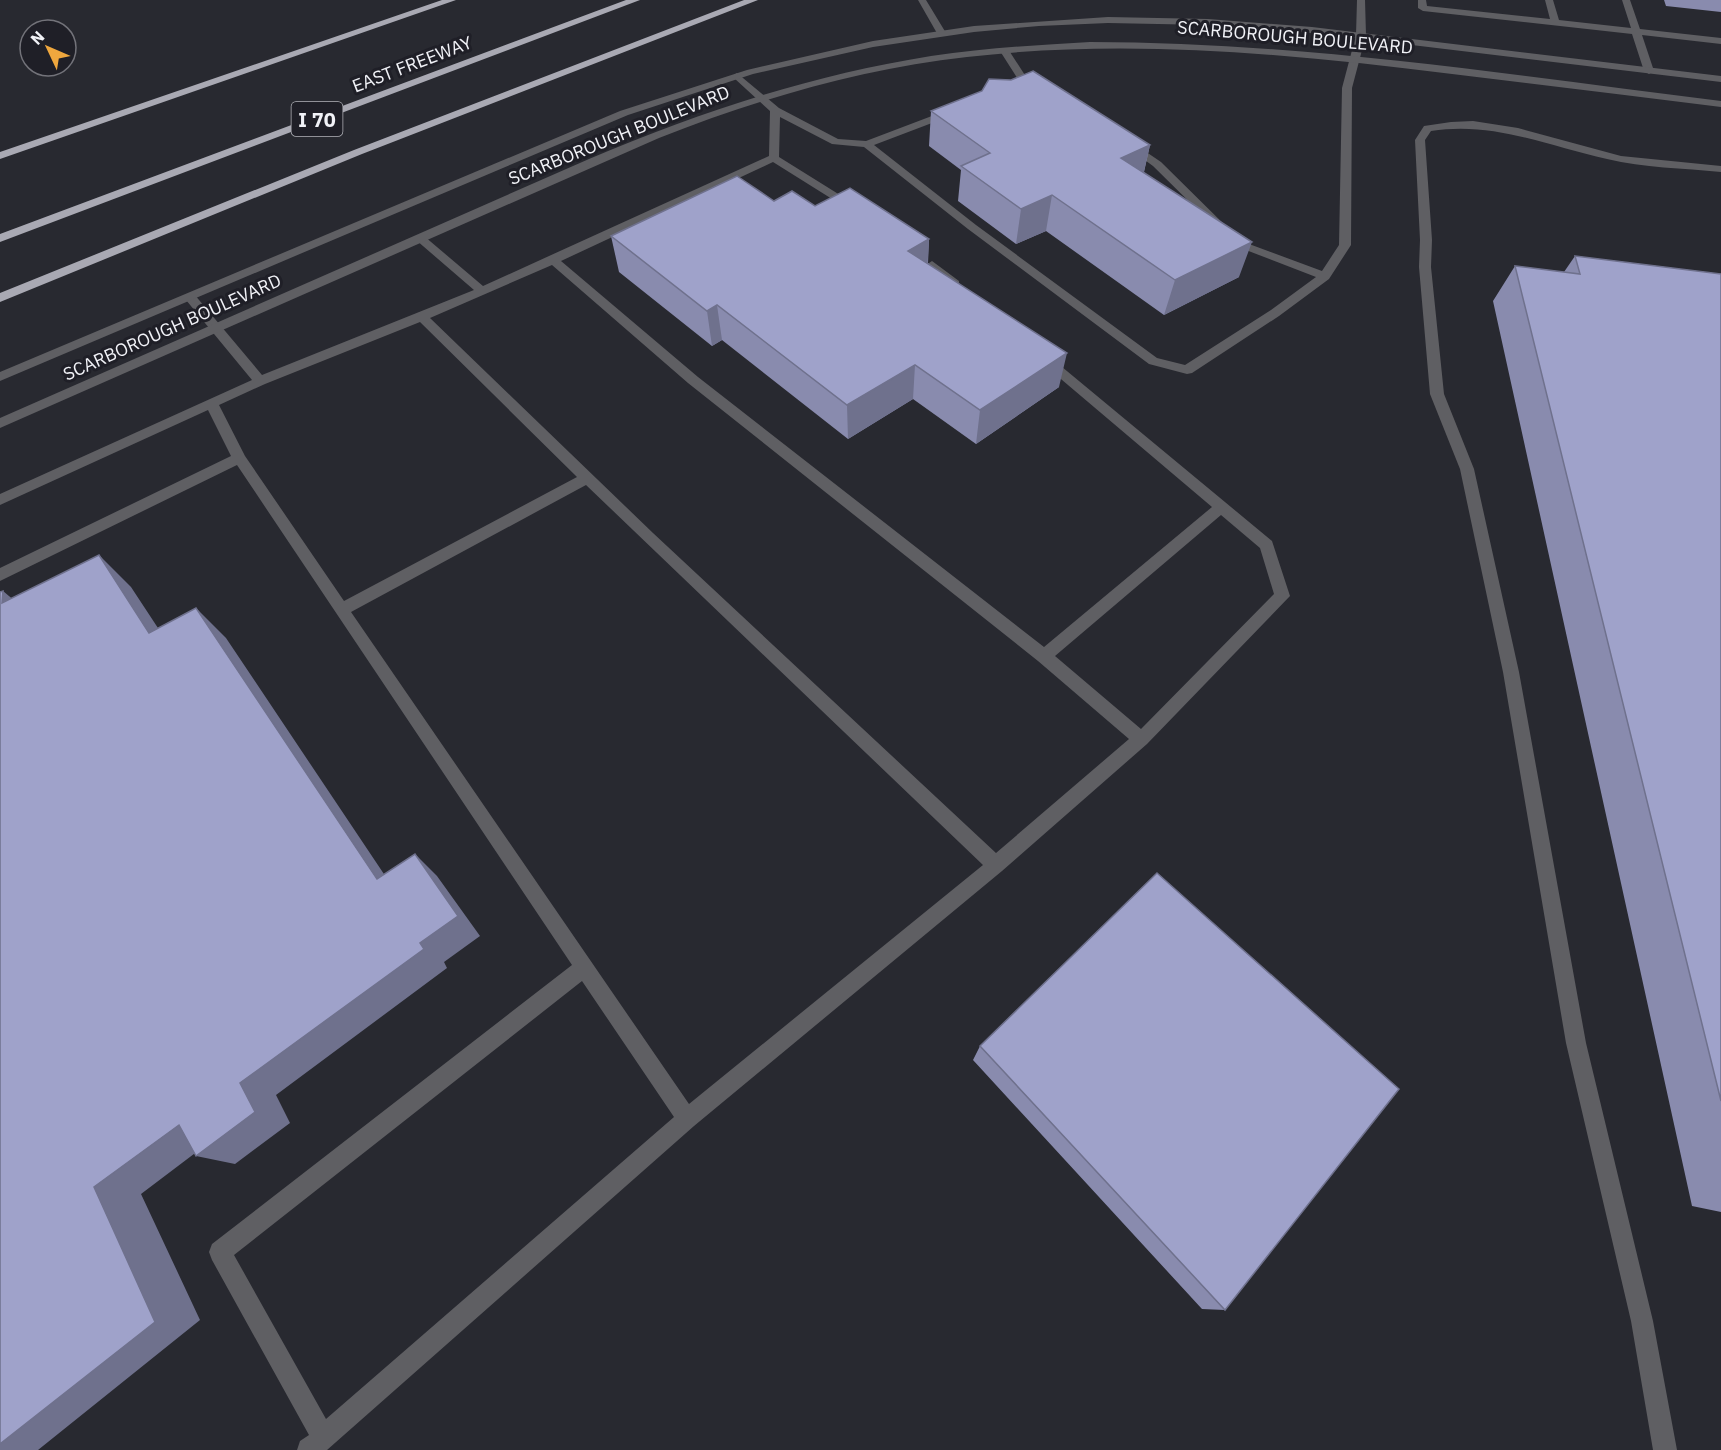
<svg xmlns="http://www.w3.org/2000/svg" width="1721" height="1450" font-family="'IBM Plex Sans',sans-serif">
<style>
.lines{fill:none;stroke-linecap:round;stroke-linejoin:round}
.service{fill:#5f5f63;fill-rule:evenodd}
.tertiary{fill:#5f5f63;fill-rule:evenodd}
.motorway{fill:#a9a9b3;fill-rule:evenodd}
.wall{fill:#898bae}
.shaded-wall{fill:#6f718d}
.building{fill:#9fa2ca;stroke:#6f718d;stroke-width:1.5}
.labels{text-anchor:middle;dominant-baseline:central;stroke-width:6;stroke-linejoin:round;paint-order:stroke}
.far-street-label{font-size:18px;fill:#f1f2f7;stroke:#1f1f27}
.shield{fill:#1f1f27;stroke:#b2b3b9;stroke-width:1.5}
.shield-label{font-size:20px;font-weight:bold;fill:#f1f2f7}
</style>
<rect width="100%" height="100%" fill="#282930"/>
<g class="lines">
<!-- service -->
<path class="service" d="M 918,0 L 926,0 L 946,33 L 944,35 L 938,35 Z
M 1357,0 L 1365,0 L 1366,35 L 1352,88 L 1351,245 L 1329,279 L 1279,316 L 1192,373 L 1187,374 L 1149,364 L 968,229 L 864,147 L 832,144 L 780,117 L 779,157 L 856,205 L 856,209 L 848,209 L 773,162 L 561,261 L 698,377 L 1044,647 L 1212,507 L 1042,363 L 1040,360 L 1042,357 L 1050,357 L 1272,541 L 1290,596 L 1147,744 L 1002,871 L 694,1126 L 327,1450 L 297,1450 L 300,1441 L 309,1435 L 212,1260 L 209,1252 L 212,1244 L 572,965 L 237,465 L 0,581 L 0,568 L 231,456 L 208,410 L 0,505 L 0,494 L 252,380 L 186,300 L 186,294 L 194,294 L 262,375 L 474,290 L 416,240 L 416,236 L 424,236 L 483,286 L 769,156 L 770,111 L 734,78 L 732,76 L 737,73 L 779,108 L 838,139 L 866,141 L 945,111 L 953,111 L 953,115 L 874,145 L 976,225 L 1157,358 L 1185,365 L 1271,310 L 1316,277 L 1233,245 L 1153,166 L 1124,145 L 1133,143 L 1161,162 L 1241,241 L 1322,271 L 1339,245 L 1342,88 L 1356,35 ZM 552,265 L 688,383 L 1038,661 L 1129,739 L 996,853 L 653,533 L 430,318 ZM 420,322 L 577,477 L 344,601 L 245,456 L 219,405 L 265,384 ZM 586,485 L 983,865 L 689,1104 L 351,612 ZM 1221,515 L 1260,548 L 1274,594 L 1141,729 L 1055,656 ZM 582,981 L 674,1117 L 326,1419 L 234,1255 Z
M 1418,0 L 1426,0 L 1427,6 L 1550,19 L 1545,0 L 1553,0 L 1559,20 L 1631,28 L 1622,0 L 1630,0 L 1640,29 L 1721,38 L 1721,44 L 1642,35 L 1654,71 L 1649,74 L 1644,71 L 1632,34 L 1423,11 L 1418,8 Z
M 1002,49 L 1008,49 L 1030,83 L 1041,88 L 1041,92 L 1023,87 L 1000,51 Z
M 1473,121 L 1518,128 L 1621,156 L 1721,166 L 1721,172 C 1683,168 1644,168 1607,159 C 1547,146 1494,121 1431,131 L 1425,140 L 1432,240 L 1431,267 L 1444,394 L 1474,469 L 1519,672 L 1586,1043 L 1653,1321 L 1677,1450 L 1653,1450 L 1631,1321 L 1566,1043 L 1503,672 L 1460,469 L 1430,394 L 1419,267 L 1420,240 L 1415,140 L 1424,126 L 1451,122 Z
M 932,261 L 959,281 L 959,287 L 951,287 L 928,268 L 926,265 Z"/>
<!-- tertiary -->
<path class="tertiary" d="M 1108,17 L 1208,19 L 1312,27 L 1721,76 L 1721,82 L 1312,33 L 1208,25 L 1108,23 L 1039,26 L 974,32 L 873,47 L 753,74 L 628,115 L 0,381 L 0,372 L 620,111 L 747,70 L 873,41 L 974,26 Z
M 1090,42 C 1301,42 1511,75 1721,101 L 1721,107 C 1631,96 1542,85 1452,74 C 1291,54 1129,38 967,57 C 861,69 758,99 659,138 L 0,428 L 0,418 L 589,159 C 699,112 812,75 931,56 C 984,48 1037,45 1090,42 Z"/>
<!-- motorway -->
<path class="motorway" d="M 442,0 L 456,0 L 0,159 L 0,152 Z
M 626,0 L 640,0 L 0,242 L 0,234 Z
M 744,0 L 758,0 L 362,154 L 0,302 L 0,293 L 354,150 Z"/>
</g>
<!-- wall -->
<path class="wall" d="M 1664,0 L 1721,0 L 1721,12 L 1666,6 Z
M 931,111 L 1150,145 L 1144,172 L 1239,277 L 1164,315 L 1046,231 L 1016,244 L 958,201 L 961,170 L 929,146 Z
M 774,201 L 815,206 L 929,239 L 928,263 L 1059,387 L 976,444 L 913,399 L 848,439 L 722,340 L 712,346 L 619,272 L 611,236 Z
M 1575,256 L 1721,274 L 1721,1212 L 1692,1206 L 1493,301 L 1515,266 L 1564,272 Z
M 980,1046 L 1225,1310 L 1202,1309 L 973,1060 Z"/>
<!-- shaded-wall -->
<path class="shaded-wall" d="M 1150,145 L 1142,180 L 1121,158 Z
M 1052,195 L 1046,231 L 1016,244 L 1021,209 Z
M 929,239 L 927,274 L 908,251 Z
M 1252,242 L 1239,277 L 1164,315 L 1175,280 Z
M 717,305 L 722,340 L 712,346 L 707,311 Z
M 1067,353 L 1059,387 L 976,444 L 980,410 Z
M 915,365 L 913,399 L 848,439 L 847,405 Z
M 99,555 L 131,587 L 181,663 L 149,633 Z
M 3,591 L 40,622 L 2,603 Z
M 196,608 L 226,638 L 402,901 L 377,879 Z
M 415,854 L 437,876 L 480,936 L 444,962 L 447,968 L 276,1095 L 290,1123 L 235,1164 L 196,1156 L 240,1083 L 420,943 Z
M 179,1125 L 219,1135 L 141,1194 L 200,1320 L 38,1450 L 0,1450 L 0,1444 L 94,1187 Z"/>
<!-- building -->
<path class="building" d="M 1033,71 L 1150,145 L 1121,158 L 1252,242 L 1175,280 L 1052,195 L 1021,209 L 961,166 L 990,153 L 931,111 L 982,91 L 989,79 L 1011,80 Z
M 737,176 L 774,201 L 792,191 L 815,206 L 850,188 L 929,239 L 908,251 L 1067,353 L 980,410 L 915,365 L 847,405 L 717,305 L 707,311 L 611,236 Z
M 1575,256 L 1721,274 L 1721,1101 L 1515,266 L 1580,274 Z
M 99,555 L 149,633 L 196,608 L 377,879 L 415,854 L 458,916 L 420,943 L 424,949 L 240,1083 L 255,1112 L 196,1156 L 179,1125 L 94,1187 L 155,1322 L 0,1444 L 0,592 L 3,591 L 2,603 Z
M 1157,873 L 1399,1089 L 1225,1310 L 980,1046 Z"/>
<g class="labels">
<!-- far-street labels -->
<g class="far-street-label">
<text transform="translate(1295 37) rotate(5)">SCARBOROUGH BOULEVARD</text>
<text transform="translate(412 64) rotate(-21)">EAST FREEWAY</text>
<text transform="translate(619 135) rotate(-22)">SCARBOROUGH BOULEVARD</text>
<text transform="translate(172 327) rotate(-24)">SCARBOROUGH BOULEVARD</text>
</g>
<!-- shield labels -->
<rect class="shield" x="291.5" y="102" width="51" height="34" rx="4.5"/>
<g class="shield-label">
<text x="317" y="119">I 70</text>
</g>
</g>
<!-- north arrow -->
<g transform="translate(48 48) rotate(314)"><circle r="28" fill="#1f1f27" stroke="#73737a" stroke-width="1.5"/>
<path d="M0-4.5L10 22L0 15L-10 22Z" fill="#efa73e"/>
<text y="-9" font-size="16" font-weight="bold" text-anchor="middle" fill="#f1f2f7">N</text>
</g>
</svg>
